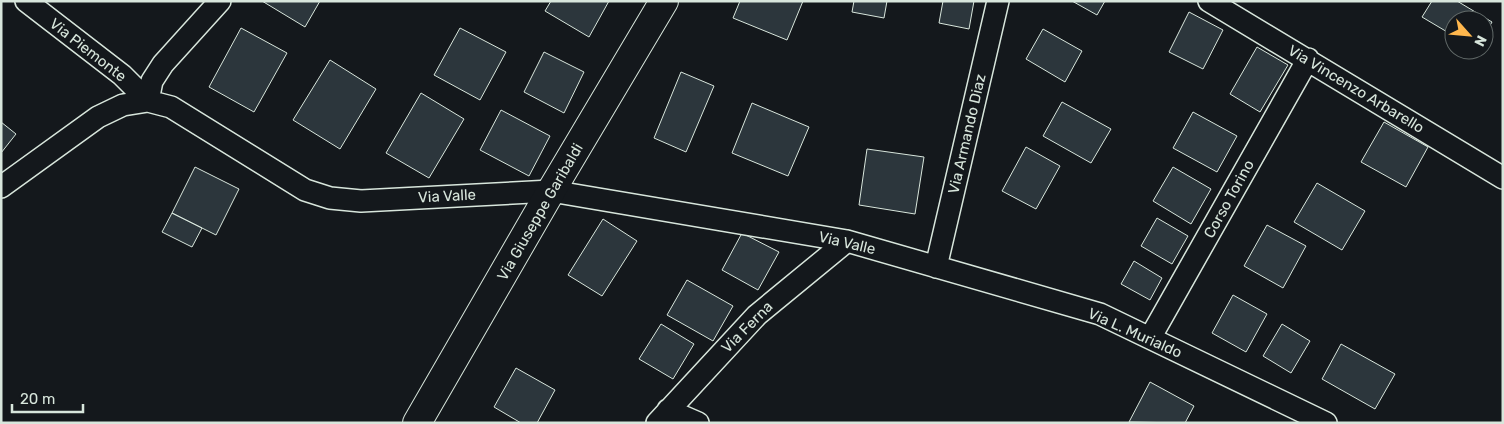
<svg xmlns="http://www.w3.org/2000/svg" width="1504" height="424" font-family="Rubik,sans-serif">
<style>
.building{fill:#2c363c;stroke:#d8e6dc}
.lines{fill:none;stroke-linecap:round;stroke-linejoin:round}
.street-casing{stroke:#d8e6dc;stroke-width:24}
.secondary-casing{stroke:#d8e6dc;stroke-width:30}
.street{stroke:#14181c;stroke-width:21}
.secondary{stroke:#14181c;stroke-width:28}
.labels{text-anchor:middle;dominant-baseline:central;stroke-width:4;stroke-linejoin:round;paint-order:stroke}
.street-label{font-size:15px;fill:#d8e6dc;stroke:#14181c}
</style>
<rect width="100%" height="100%" fill="#14181c"/>
<!-- building -->
<path class="building" d="M 262,1 L 320,1 L 305,27 Z
M 551,1 L 609,1 L 589,37 L 545,11 Z
M 740,1 L 803,1 L 787,40 L 733,18 Z
M 854,1 L 887,1 L 884,18 L 852,12 Z
M 943,1 L 974,1 L 969,29 L 939,23 Z
M 1072,1 L 1105,1 L 1097,15 Z
M 1432,1 L 1457,1 L 1492,22 L 1484,36 L 1484,20 L 1454,20 L 1454,36 L 1422,17 Z
M 1189,12 L 1223,30 L 1203,69 L 1169,52 Z
M 241,28 L 287,53 L 254,112 L 209,87 Z
M 460,28 L 506,52 L 480,100 L 434,75 Z
M 1043,29 L 1082,51 L 1065,82 L 1026,59 Z
M 1257,47 L 1288,65 L 1260,112 L 1230,94 Z
M 544,52 L 584,72 L 564,113 L 524,92 Z
M 330,60 L 376,89 L 340,149 L 293,120 Z
M 681,72 L 714,86 L 686,152 L 654,138 Z
M 421,93 L 464,119 L 429,178 L 386,153 Z
M 1062,102 L 1111,129 L 1091,163 L 1043,136 Z
M 752,103 L 809,127 L 788,176 L 732,153 Z
M 501,110 L 550,136 L 529,176 L 480,150 Z
M 1193,112 L 1237,136 L 1217,172 L 1173,148 Z
M 1,122 L 16,134 L 1,153 Z
M 1384,122 L 1428,147 L 1406,187 L 1361,162 Z
M 1026,147 L 1060,166 L 1036,209 L 1002,191 Z
M 867,149 L 924,157 L 915,214 L 859,205 Z
M 195,167 L 239,189 L 216,235 L 172,213 Z
M 1173,167 L 1211,189 L 1191,224 L 1153,201 Z
M 1317,183 L 1365,211 L 1342,250 L 1294,222 Z
M 172,213 L 202,228 L 192,247 L 162,232 Z
M 1157,218 L 1188,236 L 1172,264 L 1141,246 Z
M 603,219 L 637,241 L 602,296 L 568,275 Z
M 1267,225 L 1306,246 L 1283,288 L 1244,266 Z
M 742,233 L 779,252 L 758,290 L 722,270 Z
M 1134,261 L 1162,278 L 1150,300 L 1121,284 Z
M 687,280 L 733,306 L 713,341 L 667,315 Z
M 1233,295 L 1267,314 L 1246,352 L 1212,333 Z
M 661,324 L 694,344 L 673,379 L 639,359 Z
M 1282,324 L 1310,341 L 1291,373 L 1263,356 Z
M 1341,344 L 1395,374 L 1375,409 L 1322,379 Z
M 516,368 L 555,390 L 537,423 L 521,423 L 494,407 Z
M 1150,382 L 1194,406 L 1185,423 L 1129,422 Z"/>
<g class="lines">
<!-- street casing -->
<g class="street-casing">
<path id="street" d="M 26,1 L 122,75 L 148,101
M 1209,1 L 1503,178
M 148,101 L 152,81 L 163,64 L 220,1
M 1,187 L 98,117 L 123,105 L 148,101 L 171,107 L 305,190 L 330,198 L 361,201 L 551,191 L 847,241 L 1100,314 L 1326,423
M 936,267 L 998,1
M 1150,338 L 1308,59
M 668,410 L 698,423
M 657,423 L 757,315 L 847,241"/>
</g>
<!-- secondary casing -->
<g class="secondary-casing">
<path id="secondary" d="M 417,423 L 551,191 L 664,1"/>
</g>
<!-- street -->
<use href="#street" class="street"/>
<!-- secondary -->
<use href="#secondary" class="secondary"/>
</g>
<g class="labels">
<!-- street labels -->
<g class="street-label">
<text transform="translate(88 50) rotate(38)">Via Piemonte</text>
<text transform="translate(1356 89) rotate(31)">Via Vincenzo Arbarello</text>
<text transform="translate(967 134) rotate(-77)">Via Armando Diaz</text>
<text transform="translate(447 196) rotate(-3)">Via Valle</text>
<text transform="translate(1229 199) rotate(-61)">Corso Torino</text>
<text transform="translate(540 212) rotate(-60)">Via Giuseppe Garibaldi</text>
<text transform="translate(847 243) rotate(13)">Via Valle</text>
<text transform="translate(747 327) rotate(-45)">Via Ferna</text>
<text transform="translate(1135 333) rotate(24)">Via L. Murialdo</text>
</g>
</g>
<!-- border -->
<rect width="1504" height="424" fill="none" stroke="#d8e6dc" stroke-width="5"/>
<!-- north arrow -->
<g transform="translate(1469 35) rotate(117)"><circle r="24" fill="#14181c" stroke="#626a69"/>
<path d="M0-4L9 19L0 12L-9 19Z" fill="#ffb74d"/>
<text y="-8" font-size="14" font-weight="bold" text-anchor="middle" fill="#d8e6dc">N</text>
</g>
<!-- scale -->
<path d="M12 404v8h71v-8" fill="none" stroke="#d8e6dc" stroke-width="2.5"/>
<text x="20" y="404" font-size="15" fill="#d8e6dc" stroke="#14181c" stroke-width="4" paint-order="stroke">20 m</text>
</svg>
